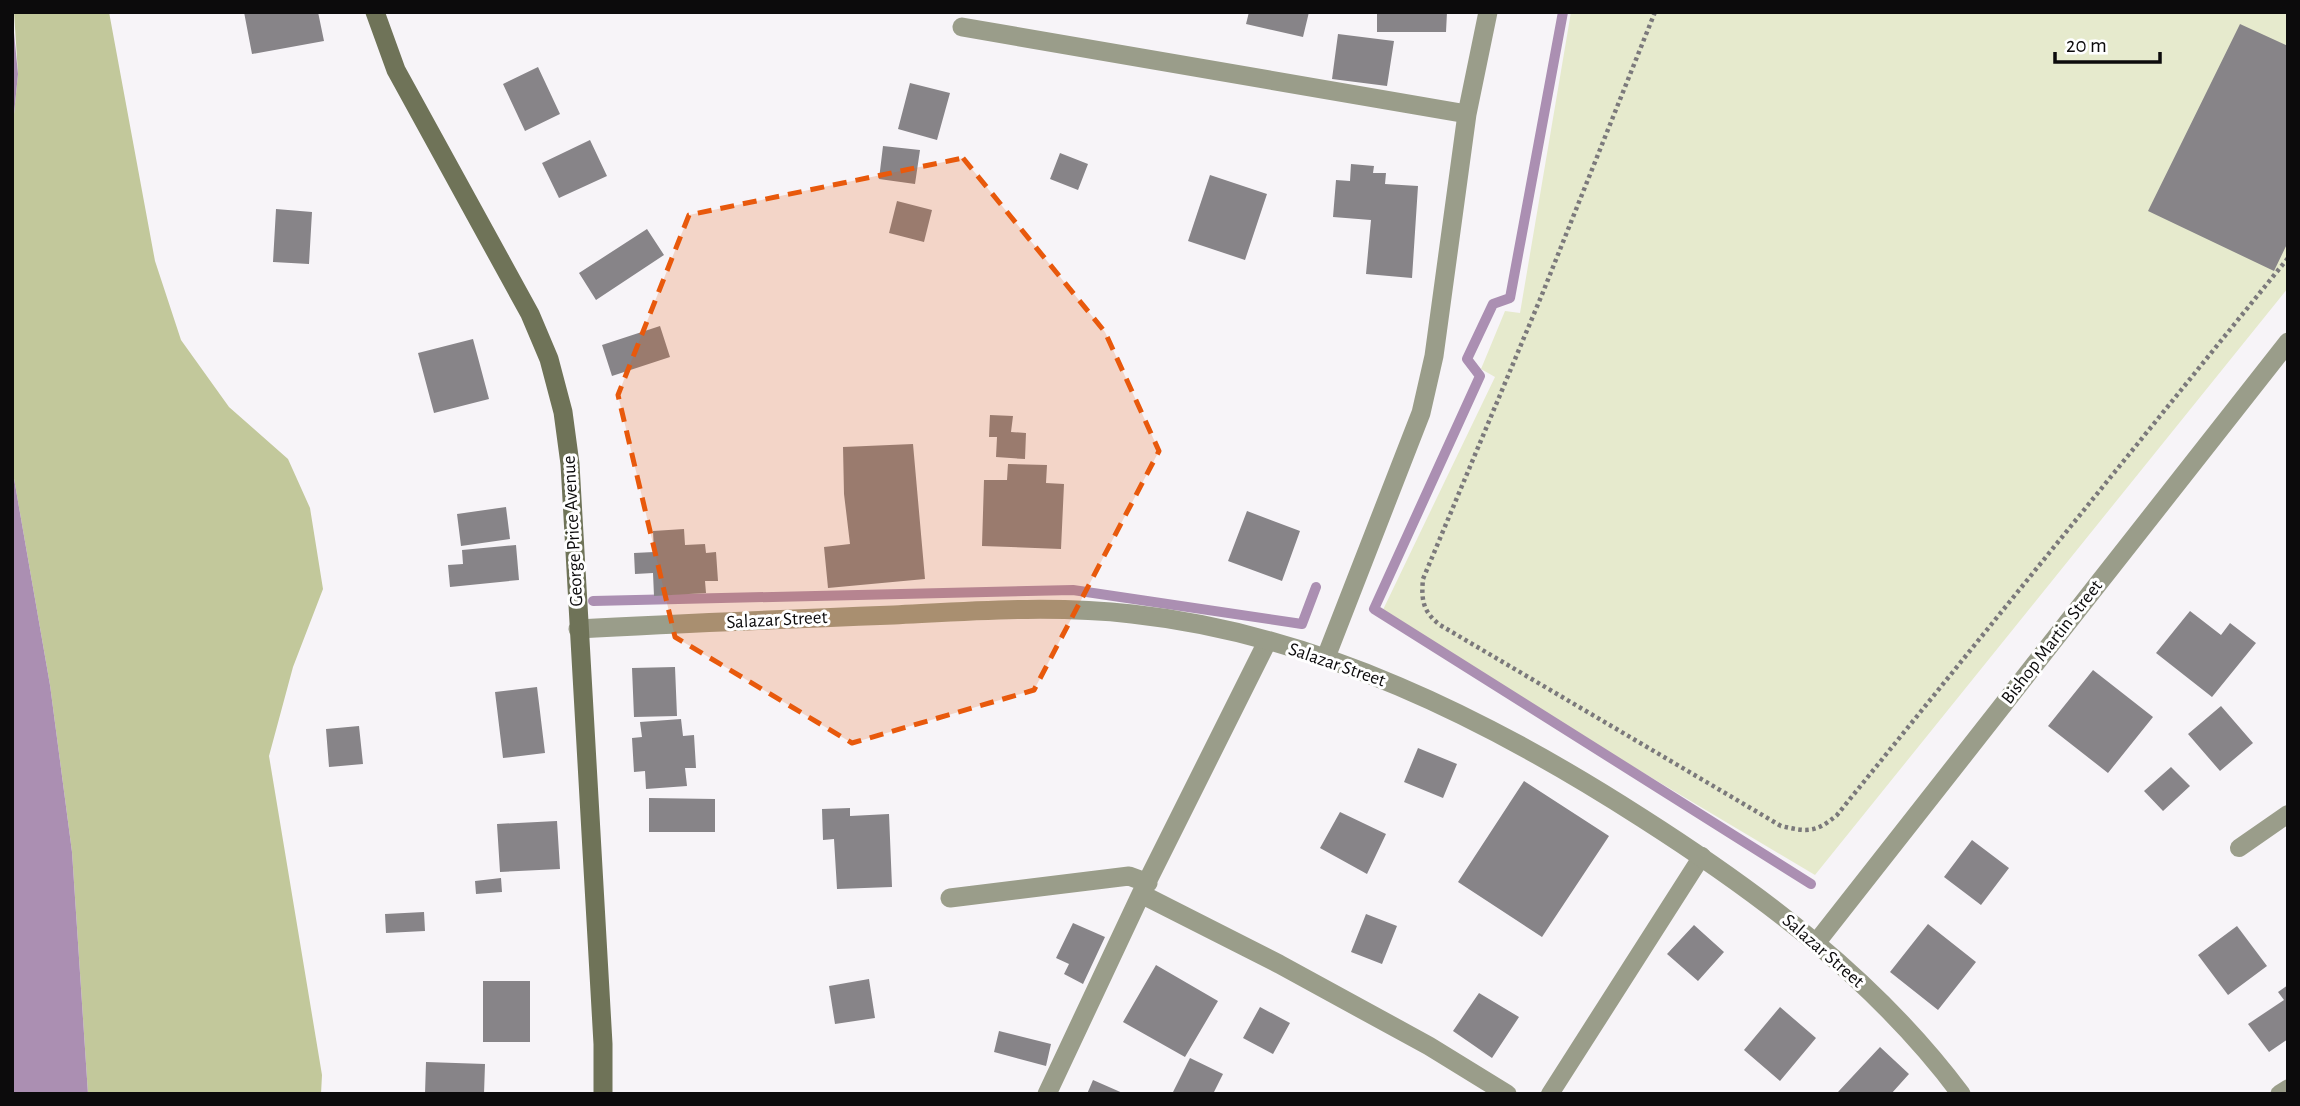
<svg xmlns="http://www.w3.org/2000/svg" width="2300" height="1106" font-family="'Alegreya Sans',sans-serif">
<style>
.green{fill:#e6eacd}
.forest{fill:#c2c89b}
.water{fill:#ab8fb2}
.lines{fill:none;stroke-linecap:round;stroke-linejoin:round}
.stream{stroke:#ab8fb2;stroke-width:10}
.building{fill:#878488}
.path{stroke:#7b797b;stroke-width:4.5;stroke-dasharray:3.5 3.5;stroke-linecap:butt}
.service{stroke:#9a9d8a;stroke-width:18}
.minor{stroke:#9a9d8a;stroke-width:19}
.tertiary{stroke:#9a9d8a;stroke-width:19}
.secondary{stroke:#6f7358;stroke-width:19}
.marked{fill:#e8590c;fill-opacity:0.2;stroke:#e8590c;stroke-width:5;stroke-dasharray:14 9;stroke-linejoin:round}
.labels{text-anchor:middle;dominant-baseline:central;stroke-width:6;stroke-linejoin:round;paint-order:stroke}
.street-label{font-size:19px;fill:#0c0b0c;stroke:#fff}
</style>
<rect width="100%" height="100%" fill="#f7f4f8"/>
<!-- green -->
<path class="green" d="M 1571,12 L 2288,12 L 2288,288 L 1815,875 L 1380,616 L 1495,377 L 1481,369 L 1505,311 L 1520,313 Z"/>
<!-- forest -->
<path class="forest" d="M 14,12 L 109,12 L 155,261 L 181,340 L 229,407 L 288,459 L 310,508 L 323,589 L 293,667 L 269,756 L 322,1075 L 321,1094 L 88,1094 L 72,852 L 50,685 L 12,467 L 12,134 L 18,74 Z"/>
<!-- water -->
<path class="water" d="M 12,12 L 18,74 L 12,134 Z
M 12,467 L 50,685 L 72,852 L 88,1094 L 12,1094 Z"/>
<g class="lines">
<!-- stream -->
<path class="stream" d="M 1563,12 L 1510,298 L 1493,304 L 1467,359 L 1480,376 L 1374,609 L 1811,884
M 593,601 L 1073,590 L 1302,624 L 1316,587"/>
</g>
<!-- building -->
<path class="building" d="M 244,12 L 318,12 L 324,41 L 252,54 Z
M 1249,12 L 1309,12 L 1303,37 L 1246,24 Z
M 1377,12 L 1447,12 L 1446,32 L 1377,32 Z
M 2240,24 L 2288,46 L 2288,242 L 2274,271 L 2148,211 Z
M 1338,34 L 1394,41 L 1387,86 L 1332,79 Z
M 538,67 L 560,114 L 525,131 L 503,84 Z
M 910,83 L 950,93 L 937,140 L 898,129 Z
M 590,140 L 607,176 L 559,198 L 542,163 Z
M 883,146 L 920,150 L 915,184 L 879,179 Z
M 1060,153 L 1088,164 L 1078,190 L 1050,179 Z
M 1351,164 L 1374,166 L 1373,173 L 1386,173 L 1385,184 L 1418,186 L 1412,278 L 1366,274 L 1371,220 L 1333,217 L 1336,180 L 1350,181 Z
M 1210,175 L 1267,194 L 1245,260 L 1188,241 Z
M 897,201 L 932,210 L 924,242 L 889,233 Z
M 276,209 L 312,212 L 309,264 L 273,262 Z
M 647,229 L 664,255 L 596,300 L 579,273 Z
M 660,326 L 670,357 L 612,376 L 602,345 Z
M 473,339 L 489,399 L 434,413 L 418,353 Z
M 990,415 L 1013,416 L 1011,432 L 1026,433 L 1025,459 L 996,457 L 997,437 L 989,437 Z
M 913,444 L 925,579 L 828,588 L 824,547 L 850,544 L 844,494 L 843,447 Z
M 1008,464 L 1047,465 L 1046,483 L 1064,484 L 1061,549 L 982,546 L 984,480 L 1007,480 Z
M 506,507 L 510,539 L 461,546 L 457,514 Z
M 1247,511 L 1300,531 L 1282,581 L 1228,561 Z
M 684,529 L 685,545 L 705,544 L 706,553 L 716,552 L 718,581 L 705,581 L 706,593 L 654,596 L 653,573 L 635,574 L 634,553 L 654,552 L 653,531 Z
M 516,545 L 519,580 L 450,587 L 448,565 L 463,564 L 462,550 Z
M 2190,611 L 2221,635 L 2230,623 L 2256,643 L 2212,697 L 2156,653 Z
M 675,667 L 677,716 L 634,717 L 632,668 Z
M 2093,670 L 2153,717 L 2108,773 L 2048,726 Z
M 537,687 L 545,753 L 503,758 L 495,692 Z
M 2221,706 L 2253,743 L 2220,771 L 2188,734 Z
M 681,719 L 683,736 L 694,735 L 696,768 L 685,768 L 687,786 L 646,789 L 645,771 L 634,772 L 632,738 L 642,737 L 640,722 Z
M 359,726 L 363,764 L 329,767 L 326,729 Z
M 1418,748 L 1457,764 L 1443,798 L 1404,782 Z
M 2171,767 L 2190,786 L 2163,811 L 2144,791 Z
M 1524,781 L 1609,836 L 1542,937 L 1458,882 Z
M 649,798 L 715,799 L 715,832 L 649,832 Z
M 850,808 L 850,816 L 889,814 L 892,887 L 837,889 L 834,839 L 823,840 L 822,809 Z
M 1340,812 L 1386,834 L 1367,874 L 1320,848 Z
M 557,821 L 560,869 L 500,872 L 497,824 Z
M 1972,840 L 2009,868 L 1981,905 L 1944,877 Z
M 501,878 L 502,892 L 476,894 L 475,881 Z
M 424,912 L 425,931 L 386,933 L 385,914 Z
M 1366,914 L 1397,926 L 1382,964 L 1351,952 Z
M 1073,923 L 1105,937 L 1083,984 L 1064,974 L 1069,964 L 1056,958 Z
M 1928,924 L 1976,962 L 1938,1010 L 1890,972 Z
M 1694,925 L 1724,952 L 1698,981 L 1667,954 Z
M 2237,926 L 2267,966 L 2228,995 L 2198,955 Z
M 1156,965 L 1218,1001 L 1185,1057 L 1123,1022 Z
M 869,979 L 875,1018 L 835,1024 L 829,986 Z
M 483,981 L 530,981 L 530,1042 L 483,1042 Z
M 2288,985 L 2288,1039 L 2269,1052 L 2248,1024 L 2284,1000 L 2278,992 Z
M 1479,993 L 1519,1017 L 1492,1058 L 1453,1031 Z
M 1260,1007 L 1290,1023 L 1273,1054 L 1243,1038 Z
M 1780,1007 L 1816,1038 L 1780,1081 L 1744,1050 Z
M 999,1031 L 1051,1044 L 1046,1066 L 994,1052 Z
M 1880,1047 L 1909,1074 L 1891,1094 L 1840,1094 L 1838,1092 Z
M 1190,1058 L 1223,1074 L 1213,1094 L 1172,1094 Z
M 426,1062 L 485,1064 L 484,1094 L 425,1094 Z
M 1093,1080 L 1125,1094 L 1087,1094 Z"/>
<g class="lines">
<!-- path -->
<path class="path" d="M 1655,12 L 1541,297 L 1423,579 C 1421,600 1423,612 1440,625 L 1781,826 C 1807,832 1816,833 1837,815 L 2288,258"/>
<!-- service -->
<path class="service" d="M 2239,848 L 2288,814
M 1550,1094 L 1702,856"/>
<!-- minor -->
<path class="minor" d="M 962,27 L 1467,114
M 1326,657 L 1421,413 L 1434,356 L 1467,114 L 1488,12
M 1141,894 L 1279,964 L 1429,1046 L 1507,1094
M 950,898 L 1129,876 L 1148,883
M 1047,1094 L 1141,894 L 1267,642
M 2280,1094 L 2288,1089"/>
<!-- tertiary -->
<path class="tertiary" d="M 578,629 C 683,623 788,619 894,615 C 973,611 1053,605 1132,614 C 1317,634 1488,719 1642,818 C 1761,894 1876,980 1961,1094
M 1816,943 L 2288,342"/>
<!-- secondary -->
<path class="secondary" d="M 375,12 L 396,70 L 530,314 L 549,359 L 563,412 L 570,464 L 603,1044 L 603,1094"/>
</g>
<!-- marked area -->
<path class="marked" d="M 963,158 L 1105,332 L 1159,451 L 1034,690 L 852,743 L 675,637 L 618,395 L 689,215 Z"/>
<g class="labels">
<!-- street labels -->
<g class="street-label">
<text transform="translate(573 531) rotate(-93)">George Price Avenue</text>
<text transform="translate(777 620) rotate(-3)">Salazar Street</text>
<text transform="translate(2052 642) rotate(-52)">Bishop Martin Street</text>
<text transform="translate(1337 665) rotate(19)">Salazar Street</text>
<text transform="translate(1823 951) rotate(41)">Salazar Street</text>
</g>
</g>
<!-- border -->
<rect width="2300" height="1106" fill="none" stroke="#0c0b0c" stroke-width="28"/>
<!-- scale -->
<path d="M2055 52v10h105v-10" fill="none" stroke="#0c0b0c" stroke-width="3.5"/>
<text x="2066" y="52" font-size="21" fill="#0c0b0c" stroke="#ffffff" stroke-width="5" paint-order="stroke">20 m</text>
</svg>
